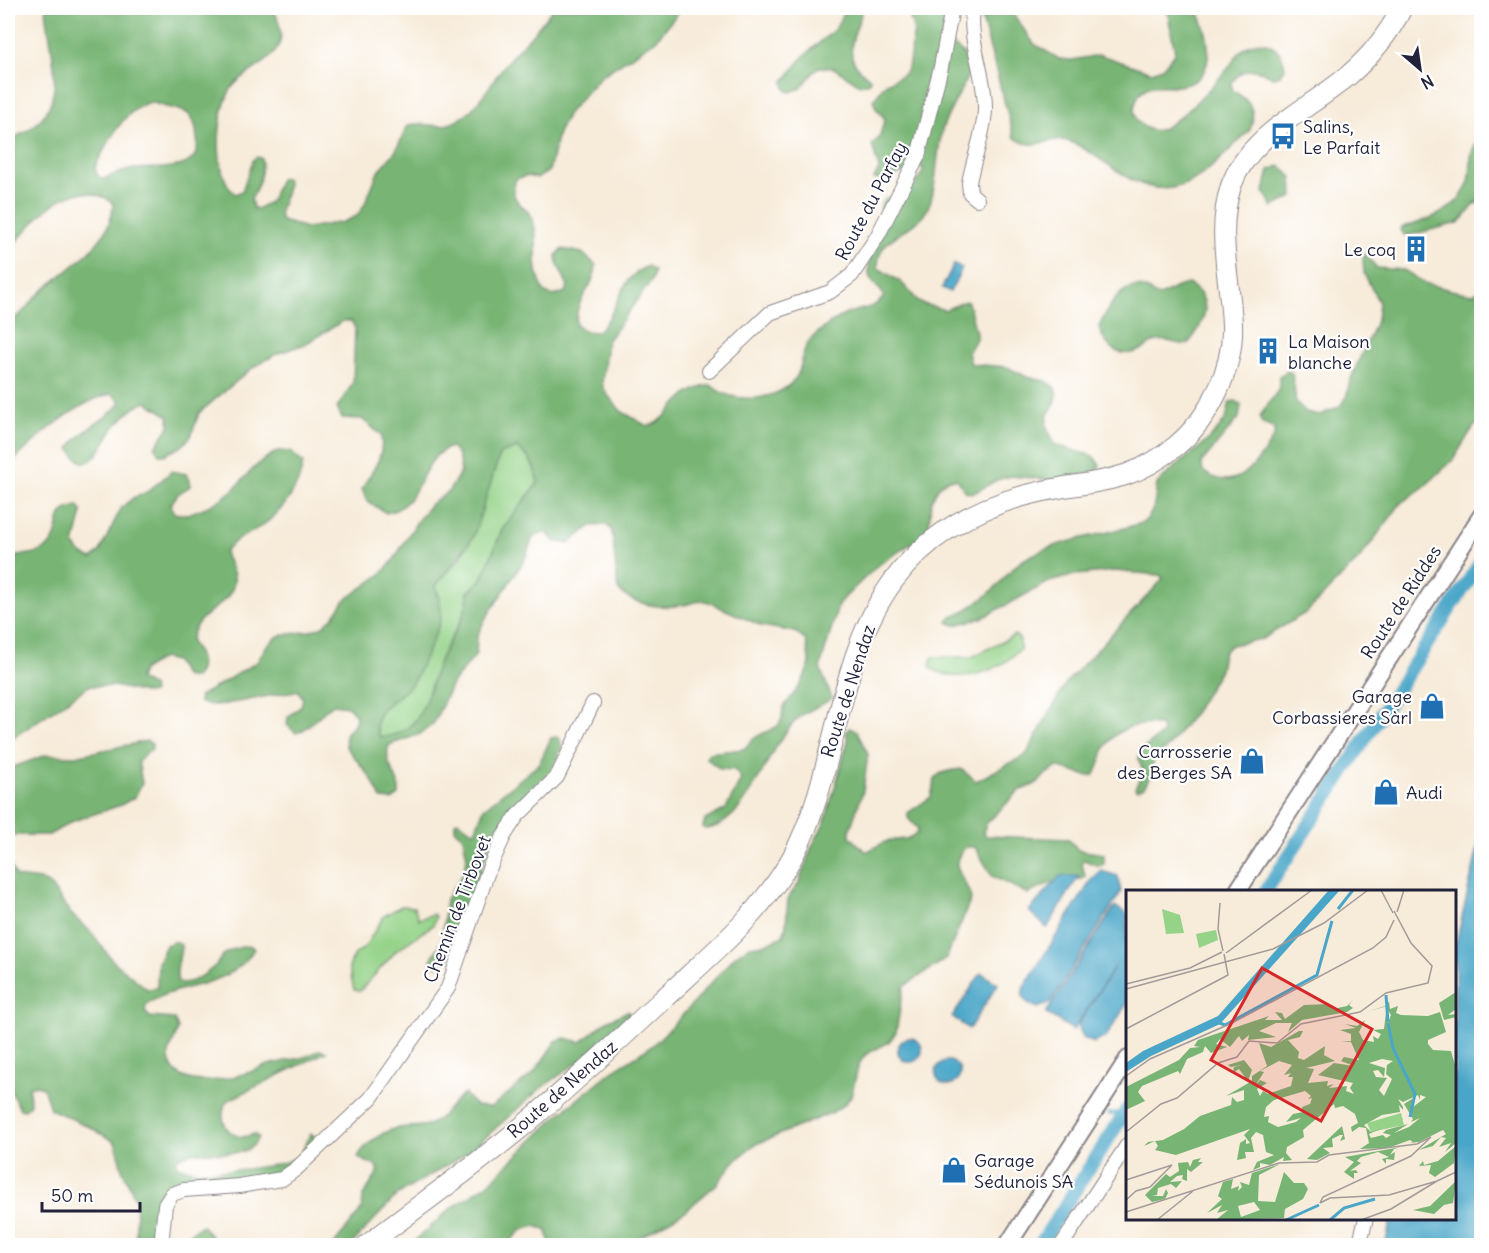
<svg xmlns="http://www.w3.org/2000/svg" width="1489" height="1253" font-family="Delius,sans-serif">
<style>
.green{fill:#95d389;stroke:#5c7a62;stroke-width:1.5}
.forest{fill:#78b575;stroke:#4d6c58;stroke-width:1.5;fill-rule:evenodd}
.water{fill:#4aa6c8;stroke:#366482;stroke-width:1.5}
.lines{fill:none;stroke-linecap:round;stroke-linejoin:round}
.stream{stroke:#4aa6c8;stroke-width:4}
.canal{stroke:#4aa6c8;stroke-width:14}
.minor-casing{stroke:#8c868a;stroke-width:16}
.tertiary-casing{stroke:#8c868a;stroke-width:20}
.secondary-casing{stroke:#8c868a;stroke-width:22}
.minor{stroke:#fff;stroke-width:14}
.tertiary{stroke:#fff;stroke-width:16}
.secondary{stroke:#fff;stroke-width:20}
.labels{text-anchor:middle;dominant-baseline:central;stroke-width:4.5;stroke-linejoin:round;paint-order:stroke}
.poi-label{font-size:18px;fill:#22223b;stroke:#fff;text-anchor:start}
.street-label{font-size:18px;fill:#22223b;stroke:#fff}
.inset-river{fill:none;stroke:#4aa6c8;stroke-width:3}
.inset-road{fill:none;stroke:#a29b9a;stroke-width:1.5}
.view{fill:#d62828;fill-opacity:0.15;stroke:#d62828;stroke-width:3}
.inset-edge{fill:none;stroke:#22223b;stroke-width:3}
</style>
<rect width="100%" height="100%" fill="#fff"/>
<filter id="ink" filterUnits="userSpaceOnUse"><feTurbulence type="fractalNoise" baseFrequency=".0167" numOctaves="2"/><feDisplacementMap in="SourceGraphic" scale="12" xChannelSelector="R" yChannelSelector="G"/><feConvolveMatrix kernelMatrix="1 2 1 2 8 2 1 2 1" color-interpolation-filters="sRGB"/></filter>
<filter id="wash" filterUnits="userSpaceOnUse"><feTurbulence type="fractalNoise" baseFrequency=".008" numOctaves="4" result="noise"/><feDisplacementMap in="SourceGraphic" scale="24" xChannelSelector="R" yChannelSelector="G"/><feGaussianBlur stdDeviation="1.35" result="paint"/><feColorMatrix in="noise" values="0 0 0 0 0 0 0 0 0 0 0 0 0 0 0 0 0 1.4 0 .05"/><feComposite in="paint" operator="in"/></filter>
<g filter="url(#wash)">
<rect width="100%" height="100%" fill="#f7ebd9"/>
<!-- green -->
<path class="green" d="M 517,448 C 531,457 535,467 538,483 L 502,530 L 482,579 L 468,592 C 467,618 453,633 442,655 C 431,676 429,705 413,723 C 404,732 392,737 380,737 C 364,708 408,695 417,675 C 423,662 441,611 440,598 C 439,594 436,591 436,585 L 462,556 L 500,454 Z
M 1015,635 L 1020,640 L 1020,649 C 999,672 959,686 931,668 L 930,663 L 933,657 L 972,657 Z
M 401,906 L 414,907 L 419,919 L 433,914 L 436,917 L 433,925 L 397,950 L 360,991 L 354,990 L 349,968 L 353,956 L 365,947 L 384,916 Z"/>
<!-- forest -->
<path class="forest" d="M 46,8 L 262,8 L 276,14 C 280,26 284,37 277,49 C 268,64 246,72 234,85 C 216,106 212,175 235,194 L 242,191 L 253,160 L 257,157 L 261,158 C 264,173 258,187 251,199 L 253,208 L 257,209 L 270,202 L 280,179 L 286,178 L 288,183 L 279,215 L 282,221 L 307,228 L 343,222 L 357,216 L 364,206 L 378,172 L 395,152 L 408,125 C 421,121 435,129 449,124 C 478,115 492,78 511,57 C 527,40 540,27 553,8 L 682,8 L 656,40 L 601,76 L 569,112 L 558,133 L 549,171 L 538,178 L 526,176 L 516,179 C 506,206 530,203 534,224 C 540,250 530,265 545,293 L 554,296 L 565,292 L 568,286 L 557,263 L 556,255 L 563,249 L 582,253 L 596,265 C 595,288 575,297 576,324 L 584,331 L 597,332 C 620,313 617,278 648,266 L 654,271 L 652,280 L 607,341 L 602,384 L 606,393 L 621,411 L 647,426 C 673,421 672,392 711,385 C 731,405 777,402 795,379 C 805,366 800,347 813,337 C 822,329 833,321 844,315 C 857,308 875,311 884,296 C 881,288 876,287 872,281 C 861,266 879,242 885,228 C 874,200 883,196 910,192 L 924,170 L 917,164 C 907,170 885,183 874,179 L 879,169 L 872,145 L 879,138 L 885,119 L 876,108 L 873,100 L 885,84 L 904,74 L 908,68 L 914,31 L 907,8 L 952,8 L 942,37 C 952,45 968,54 971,66 C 972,72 947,115 943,127 C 935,152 939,196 923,216 C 906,235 877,237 878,268 L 901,282 L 920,303 L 945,310 L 965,301 L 968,302 L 977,337 L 968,353 L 971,364 L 1007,367 L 1027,377 L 1046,381 L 1054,387 L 1057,393 L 1055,404 L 1048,414 L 1046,425 L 1055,445 L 1093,456 L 1100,465 L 1097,471 L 1061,481 L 1011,476 L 997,480 L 974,493 L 966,492 L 957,479 L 949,479 L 940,485 L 931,501 L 929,526 L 924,535 L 878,565 L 839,603 L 820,668 L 832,698 C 822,706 809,709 800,717 C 766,744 750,824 706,829 L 703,827 L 705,820 L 726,809 L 741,779 L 735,770 L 720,769 L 706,758 L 709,753 L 744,749 L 754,738 L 778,726 L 782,719 L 783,708 L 801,684 L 810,664 L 806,641 L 795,632 L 762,626 L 706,601 C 696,600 691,604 682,605 C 663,609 630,605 618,589 L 612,531 L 607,525 L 591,526 L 568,544 L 554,541 L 546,532 L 533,537 L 525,559 L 484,621 L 477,637 L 476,655 L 453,682 L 433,724 L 420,734 L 389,745 C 382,766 401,775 399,795 L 392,800 L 381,799 L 371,778 L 346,747 L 345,734 L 355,723 L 356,715 L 348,706 L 333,704 L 302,731 L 296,733 L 287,725 L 288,717 L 301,706 L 303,698 L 298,691 C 276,692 213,712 199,702 L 200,696 L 257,662 L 265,648 L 278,636 L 310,631 L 323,626 L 333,617 L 345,600 L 380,575 L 393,561 L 418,520 L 431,504 L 449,491 L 461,471 L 458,455 L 451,447 C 419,456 423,507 386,513 L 367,501 L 362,489 C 372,469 385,459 381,435 L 362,419 L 342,418 L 337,408 L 353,383 L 355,328 L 351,321 L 343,321 L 305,344 L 276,354 L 251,369 L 199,413 L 191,436 L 181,447 L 164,455 L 159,454 L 155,447 L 169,427 L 169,416 L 147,402 C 134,406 123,417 114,428 C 104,440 89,485 70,448 C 82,428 107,421 121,402 L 112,394 C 77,400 33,442 8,466 L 8,321 C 23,316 27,305 38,295 C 65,269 112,246 113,204 C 108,198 104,197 97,195 C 58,183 33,226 8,250 L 8,222 L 12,216 L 8,193 L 8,141 C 16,136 25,133 32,127 C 71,99 48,46 46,8 ZM 152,102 C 164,108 178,108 187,113 C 195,118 196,130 197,138 C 203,177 153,165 129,170 C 120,172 111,176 103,179 L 97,175 L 95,167 C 107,144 124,107 152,102 ZM 517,448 C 531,457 535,467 538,483 L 502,530 L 482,579 L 468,593 C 467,618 453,633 442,655 C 431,676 429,705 413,723 C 404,732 392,737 380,737 C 365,710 399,700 410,686 C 416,678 440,627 441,617 C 443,606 436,596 436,585 L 473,538 L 500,454 Z
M 845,8 L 863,8 C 859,25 844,48 856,65 C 859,71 866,74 870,79 L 870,82 L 860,85 L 834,68 L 818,67 L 801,88 L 790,92 L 785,89 L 784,81 L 803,57 L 836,28 Z
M 979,8 L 1009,8 L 1034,44 L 1059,59 L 1072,60 L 1100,55 L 1152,72 L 1162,68 L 1175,53 L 1167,8 L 1196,8 C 1209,30 1220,77 1184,85 C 1165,89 1144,78 1136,101 C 1134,108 1133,112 1136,119 C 1140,126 1151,132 1159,130 C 1177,124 1212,87 1225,72 C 1231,66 1235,56 1241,51 C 1261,34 1280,44 1285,67 L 1280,75 L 1273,77 C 1256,67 1242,66 1231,84 L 1233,91 C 1250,100 1257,111 1250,130 C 1209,168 1181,212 1122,174 C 1105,164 1090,150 1071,142 C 1051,134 1033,154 1014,137 Z
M 1481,138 L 1481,200 C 1471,204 1468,217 1458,223 L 1406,236 L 1400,230 L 1403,227 C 1428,221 1461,209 1469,181 C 1474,161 1465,155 1481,138 Z
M 1280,166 L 1292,177 L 1293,197 L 1273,207 L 1264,192 L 1269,170 Z
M 1365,254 L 1377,268 L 1404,270 L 1424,283 L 1455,291 L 1473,294 L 1481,290 L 1481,423 L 1474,426 L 1453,460 L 1425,486 L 1401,503 L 1360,558 L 1307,612 L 1262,639 L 1231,645 L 1223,653 L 1220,670 L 1196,710 L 1168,747 L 1154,760 L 1149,779 L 1144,787 L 1137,790 L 1135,788 L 1143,772 L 1138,758 L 1143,749 L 1163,733 L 1160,725 C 1137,723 1117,726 1105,748 C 1101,757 1100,767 1094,775 L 1087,776 L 1057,767 L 1046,774 L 1038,783 L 1019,791 L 986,824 L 983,832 L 986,836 L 1069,839 L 1078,850 L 1104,854 L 1104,864 L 1099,866 L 1084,860 L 1082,863 L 1085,877 L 1082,879 L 1050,883 L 1028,894 L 992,876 L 975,847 L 966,847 C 945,867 967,877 971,899 L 946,959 L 904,986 L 896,1032 L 889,1042 L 865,1055 L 859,1064 L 851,1096 L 846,1103 L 833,1112 L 754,1145 L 733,1163 L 717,1184 L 684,1212 L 627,1245 L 550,1245 L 547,1231 L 536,1226 L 522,1230 L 506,1245 L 409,1246 L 450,1209 L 488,1184 L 557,1116 L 612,1071 L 652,1046 L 679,1019 L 736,955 L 750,946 L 766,944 L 783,936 L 786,926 L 788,897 L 798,885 L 812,846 L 825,822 L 848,741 L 846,732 L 849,728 L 857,731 L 868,754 L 863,791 L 850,829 L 850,836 L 866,852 L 887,841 L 906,839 L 917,834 L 918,829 L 908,818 L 908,813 L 931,797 C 936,773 934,773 961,769 L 976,781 L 1026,755 L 1066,683 L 1163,579 L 1160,575 L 1115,571 L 1075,575 L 1049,582 L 982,618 L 955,625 L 948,622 L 950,618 C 968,610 982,601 996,587 C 1006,577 1012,566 1025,559 C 1061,538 1106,536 1144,522 C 1157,509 1154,500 1157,484 C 1178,461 1208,446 1225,420 C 1228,415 1228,408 1230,402 L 1236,401 L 1241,405 L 1239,418 L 1201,463 L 1203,471 C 1236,497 1260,461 1275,434 L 1273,428 L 1261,422 L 1260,416 L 1279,389 L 1279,376 L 1288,371 L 1292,373 L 1296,402 L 1306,412 L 1320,415 L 1339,407 L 1346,398 L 1350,381 L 1377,319 L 1379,303 L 1364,273 L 1363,257 Z
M 1188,284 C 1216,299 1204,325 1188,344 C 1176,346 1169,338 1157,341 C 1151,342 1150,345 1145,348 C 1121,361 1106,350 1099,327 C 1106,311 1121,281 1143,288 C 1150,290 1153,295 1160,296 L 1177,287 Z
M 278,451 L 291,452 L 303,463 C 300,487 283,511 263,525 C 249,535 234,538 225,552 C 227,563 236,571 234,583 C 229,609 192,612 191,642 C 199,653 206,665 195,678 L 184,676 L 175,661 L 162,658 L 143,670 L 139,678 L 141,681 L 152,686 L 153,692 L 149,694 L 114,686 L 89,686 L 8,741 L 8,558 C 20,554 37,556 48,547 C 65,531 49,509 79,506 L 82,512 L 74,545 L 80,553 L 92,559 L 100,551 L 121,508 L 133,498 L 147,492 L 172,471 L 186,474 L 190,480 L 190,486 L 178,494 L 170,505 L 174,513 C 184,516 191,513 201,509 C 239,496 245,467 278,451 Z
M 557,737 L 560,740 L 562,748 L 550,776 L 496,828 L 450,957 L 439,966 L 434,965 L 431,960 L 442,940 L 446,899 L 463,874 L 467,858 L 463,837 L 455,829 L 455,822 L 458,821 L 471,830 L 475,831 L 484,808 L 539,764 L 551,738 Z
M 147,741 L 152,744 L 152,749 L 138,761 L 142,783 L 135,797 L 121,805 L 73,821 L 49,835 L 8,835 L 8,769 L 46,755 L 75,756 Z
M 8,861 L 16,877 L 40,880 L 50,885 L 72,915 L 92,933 L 113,961 L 147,989 L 157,988 L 158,963 L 166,945 L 175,941 L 181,945 C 181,957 174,970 178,982 C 190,986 207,973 216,965 C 219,962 220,957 224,954 C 231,949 243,946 251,946 L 254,949 C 231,991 177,981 146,1005 L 145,1012 L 150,1017 L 174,1019 L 178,1028 C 176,1042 163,1052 172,1067 C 188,1093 241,1076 263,1067 C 282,1059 301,1062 319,1050 L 326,1052 L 227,1101 C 215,1120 231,1145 254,1134 L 258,1137 C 248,1168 199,1140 176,1160 L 177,1165 C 196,1176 279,1169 297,1157 C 306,1150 304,1142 311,1134 L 316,1137 L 316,1144 C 308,1153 299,1163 289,1170 C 256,1192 198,1167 167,1191 L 155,1245 L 136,1245 L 136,1201 L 122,1169 L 115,1142 L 88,1126 L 50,1109 L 43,1087 L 37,1085 L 29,1087 L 30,1104 L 25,1110 L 20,1109 L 8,1086 Z
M 628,1011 L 631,1016 L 584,1058 L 540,1089 L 469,1152 L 397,1195 L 351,1245 L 333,1246 L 362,1209 L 363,1196 L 379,1171 L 376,1166 L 358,1158 C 360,1148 383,1132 393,1129 C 405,1125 418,1129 430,1124 C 448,1116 453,1098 465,1094 L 476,1106 L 491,1107 L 534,1073 L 556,1041 L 565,1038 L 581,1042 L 607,1021 Z
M 202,1225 L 218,1245 L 195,1245 L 190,1242 L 174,1245 Z"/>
<!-- water -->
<path class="water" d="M 954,264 L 962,268 L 950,292 L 942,288 Z
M 1481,835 L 1481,1245 L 1385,1245 L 1391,1219 L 1454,1218 L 1455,947 Z
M 1101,871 L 1118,876 L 1121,892 L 1050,1003 L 1038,1008 C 1028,1004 1019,999 1024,987 L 1092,879 Z
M 1060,876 L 1079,876 L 1047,928 L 1029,911 Z
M 1115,906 L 1127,914 L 1127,1004 L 1106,1037 L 1094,1043 L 1083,1038 L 1078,1025 L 1115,966 L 1073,1030 L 1046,1013 Z
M 981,973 L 998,984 L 969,1029 L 952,1017 Z
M898 1050a12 12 0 1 1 24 0a12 12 0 1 1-24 0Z
M936 1073a12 12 0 1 1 24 0a12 12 0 1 1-24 0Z"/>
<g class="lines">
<!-- stream -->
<path class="stream" d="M 1109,1114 L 1125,1112"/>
<!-- canal -->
<path class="canal" d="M 1265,892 L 1482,560
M 1039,1246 L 1128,1108"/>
</g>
</g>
<g filter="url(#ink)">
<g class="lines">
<!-- minor casing -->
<g class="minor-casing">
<path id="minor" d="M 973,8 C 968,43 986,75 985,110 C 984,135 973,159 969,183 L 970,193 L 977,199
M 709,371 L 770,313 L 830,292 L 852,275 L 878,235 L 918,156 L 941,67 L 952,8
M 161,1246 L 165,1205 L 172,1194 L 184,1190 L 239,1186 L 282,1179 L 296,1169 L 371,1098 L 448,988 L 488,871 L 504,836 L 517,816 L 557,777 L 593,703
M 1061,1246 L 1128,1144
M 1359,1246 L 1366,1218"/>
</g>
<!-- tertiary casing -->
<g class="tertiary-casing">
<path id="tertiary" d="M 1237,892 L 1482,515
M 1007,1246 L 1128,1059"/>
</g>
<!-- secondary casing -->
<g class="secondary-casing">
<path id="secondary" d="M 366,1246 C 417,1207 469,1170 518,1130 C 567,1090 613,1045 660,1002 C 708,957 761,915 793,856 C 839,771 834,660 894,580 C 929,533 981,505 1039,492 C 1093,480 1129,485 1176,446 C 1210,418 1234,368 1232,324 C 1230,277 1216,232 1231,186 C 1249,134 1310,109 1349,75 C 1371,56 1389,33 1402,8"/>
</g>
<!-- minor -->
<use href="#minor" class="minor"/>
<!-- tertiary -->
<use href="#tertiary" class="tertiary"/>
<!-- secondary -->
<use href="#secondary" class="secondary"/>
</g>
</g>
<!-- icons -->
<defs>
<g id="bus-bare" transform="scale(2.07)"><path d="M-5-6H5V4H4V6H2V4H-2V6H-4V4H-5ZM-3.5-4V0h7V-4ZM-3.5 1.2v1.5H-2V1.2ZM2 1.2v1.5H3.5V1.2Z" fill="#1f6fb2" stroke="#fff" stroke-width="2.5" paint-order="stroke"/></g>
<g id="building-bare" transform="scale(2.07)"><path d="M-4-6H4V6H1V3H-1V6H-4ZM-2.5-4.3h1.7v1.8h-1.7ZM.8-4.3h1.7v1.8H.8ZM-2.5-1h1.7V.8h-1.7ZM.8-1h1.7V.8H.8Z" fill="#1f6fb2" stroke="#fff" stroke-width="2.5" paint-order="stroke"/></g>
<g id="shop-bare" transform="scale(2.07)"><path d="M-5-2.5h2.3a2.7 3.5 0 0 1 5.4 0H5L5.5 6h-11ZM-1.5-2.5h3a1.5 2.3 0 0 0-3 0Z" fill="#1f6fb2" stroke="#fff" stroke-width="2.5" paint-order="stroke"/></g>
</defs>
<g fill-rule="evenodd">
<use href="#bus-bare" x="1283" y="136"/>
<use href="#building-bare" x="1416" y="249"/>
<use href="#building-bare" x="1268" y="351"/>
<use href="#shop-bare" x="1432" y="706"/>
<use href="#shop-bare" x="1252" y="761"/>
<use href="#shop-bare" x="1386" y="792"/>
<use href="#shop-bare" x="954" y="1170"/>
</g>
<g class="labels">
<!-- poi labels -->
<g class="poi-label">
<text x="1303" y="126">Salins,<tspan x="1303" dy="21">Le Parfait</tspan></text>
<text x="1396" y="249" text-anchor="end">Le coq</text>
<text x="1288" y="341">La Maison<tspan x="1288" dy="21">blanche</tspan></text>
<text x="1412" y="696" text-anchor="end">Garage<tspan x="1412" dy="21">Corbassieres Sàrl</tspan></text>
<text x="1232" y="751" text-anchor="end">Carrosserie<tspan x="1232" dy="21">des Berges SA</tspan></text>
<text x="1406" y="792">Audi</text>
<text x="974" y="1160">Garage<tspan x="974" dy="21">Sédunois SA</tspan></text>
</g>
<!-- street labels -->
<g class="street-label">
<text transform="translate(871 201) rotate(-62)">Route du Parfay</text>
<text transform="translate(1401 602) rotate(-57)">Route de Riddes</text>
<text transform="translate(848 691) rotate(-72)">Route de Nendaz</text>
<text transform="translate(457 909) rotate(-69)">Chemin de Tirbovet</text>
<text transform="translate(562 1089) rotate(-41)">Route de Nendaz</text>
</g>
</g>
<!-- overview -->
<g transform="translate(1126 890)">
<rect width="330" height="330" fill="#f7ebd9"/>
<path d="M 36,19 L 54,25 L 58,43 L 40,44 ZM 90,40 L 92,50 L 73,58 L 70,44 ZM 275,223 L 278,235 L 245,242 L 241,233 Z" fill="#95d389"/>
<path d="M 330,102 L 330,119 L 322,125 L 330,124 L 330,127 L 318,130 L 313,113 ZM 227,110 L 223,115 L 227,118 L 221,122 L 176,130 L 162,142 L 166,133 L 150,133 L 133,141 L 150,147 L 122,150 L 123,145 L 116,151 L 113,146 L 104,157 L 94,149 L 90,154 L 101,157 L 85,163 L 79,156 L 77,162 L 61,169 L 54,184 L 52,181 L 16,196 L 12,202 L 19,211 L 0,220 L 0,197 L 53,170 L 64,158 L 74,157 L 68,156 L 72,150 L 143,126 L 139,130 L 156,130 L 149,122 L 156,123 L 159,129 L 178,115 L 203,114 L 207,119 L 221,116 ZM 263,111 L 264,119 L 272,116 L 270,123 L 275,125 L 302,126 L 314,122 L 320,142 L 302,150 L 302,154 L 307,160 L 325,161 L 330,179 L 330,253 L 319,262 L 325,253 L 313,257 L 320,248 L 315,247 L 307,256 L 293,260 L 320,244 L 317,240 L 293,252 L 283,253 L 287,252 L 284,250 L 262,258 L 234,259 L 243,253 L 240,238 L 233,237 L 226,242 L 225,237 L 232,233 L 229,224 L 217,216 L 209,218 L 208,214 L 177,240 L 178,247 L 161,257 L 160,263 L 166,270 L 157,271 L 158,267 L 144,275 L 134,273 L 134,277 L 127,280 L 131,272 L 148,265 L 140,262 L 137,245 L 130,242 L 125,248 L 128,262 L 119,262 L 120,268 L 111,270 L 114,253 L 120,249 L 120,254 L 124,253 L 118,245 L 124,239 L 50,265 L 29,260 L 32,256 L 29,251 L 18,256 L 22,252 L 37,250 L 58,239 L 74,226 L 105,215 L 106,207 L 111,212 L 118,210 L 118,200 L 100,206 L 126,191 L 126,186 L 141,176 L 133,153 L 145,157 L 173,141 L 177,141 L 174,147 L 162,150 L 173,162 L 172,168 L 178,170 L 199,156 L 198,165 L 209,171 L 180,178 L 188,179 L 182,193 L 202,191 L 201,196 L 208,194 L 203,198 L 221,196 L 220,201 L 228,204 L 224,198 L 227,193 L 192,185 L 208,173 L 228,176 L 215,171 L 218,167 L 233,170 L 225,152 L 215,151 L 225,151 L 225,144 L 214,140 L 230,138 L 219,134 L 231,136 L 239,130 L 233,142 L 237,150 L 248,152 L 247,146 L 252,149 L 255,144 L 247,140 L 258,139 L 260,122 L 262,133 L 265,125 L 259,116 L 244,121 L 261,116 ZM 256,169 L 267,171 L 261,175 L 260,184 L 266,189 L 258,206 L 253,200 L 261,188 L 250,187 L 247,181 L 252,180 L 258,187 L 259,178 L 243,173 ZM 153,171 L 166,175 L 158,185 L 165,183 L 162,187 L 167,187 L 165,196 L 142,204 L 137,201 L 134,206 L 131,199 L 141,193 L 134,190 L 129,196 L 138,182 L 134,181 ZM 179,201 L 185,206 L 182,209 L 186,208 L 184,214 L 176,217 L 177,222 L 167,224 L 160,232 L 175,228 L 170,232 L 152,237 L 142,232 L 143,226 L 138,227 L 140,217 L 148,210 ZM 292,205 L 294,210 L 294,205 L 300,207 L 287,217 L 286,209 L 278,214 L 287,229 L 285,232 L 294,228 L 283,237 L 268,243 L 282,234 L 260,240 L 257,243 L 265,245 L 260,248 L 257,245 L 245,248 L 243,244 L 256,238 L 245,242 L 238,235 L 256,225 L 274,222 L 273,215 L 277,220 L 277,217 L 272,209 L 277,212 ZM 118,170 L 126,180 L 122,191 L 113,179 L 107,183 L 108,177 L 115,175 L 105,177 L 102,175 ZM 216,236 L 219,249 L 214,251 L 217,245 L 214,245 L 206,249 L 207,257 L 197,258 L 204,263 L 191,270 L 181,269 ZM 330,256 L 328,273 L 309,287 L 303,283 L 305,275 L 293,276 L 297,271 L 298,275 L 312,271 ZM 275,257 L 268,259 L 264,265 L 269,262 L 268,270 L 260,269 L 260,274 L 256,269 L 263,267 L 252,262 L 235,267 L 231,271 L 235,273 L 224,281 L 230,280 L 232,283 L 228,283 L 228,289 L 218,282 L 228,272 L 219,267 ZM 75,268 L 72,272 L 77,272 L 65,282 L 61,279 L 61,291 L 56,289 L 57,285 L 51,286 L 44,292 L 56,291 L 50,298 L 45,294 L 32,298 L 31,305 L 26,306 L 37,306 L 40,299 L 42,303 L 39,309 L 26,312 L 19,305 L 40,284 L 44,287 L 53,281 L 52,273 L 62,272 L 64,277 L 67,270 ZM 154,274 L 133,285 L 132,311 L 149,312 L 158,282 L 168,293 L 178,293 L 182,299 L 177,309 L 159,319 L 158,328 L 90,330 L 102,320 L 91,323 L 96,315 L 81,323 L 96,309 L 92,306 L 97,292 L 107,289 L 105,299 L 113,296 L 112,301 L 116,297 L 114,292 L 123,295 L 126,283 ZM 128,312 L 134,320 L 115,327 L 112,316 ZM 330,291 L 327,313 L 318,315 L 308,324 L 287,320 L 304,316 Z" fill="#78b575" fill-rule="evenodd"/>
<path d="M 203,0 L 214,0 L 94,134 L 25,166 L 0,182 L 0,173 L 17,161 L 92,126 Z" fill="#4aa6c8"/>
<path class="inset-river" d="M 212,19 L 227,0M 260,105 L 262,132M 91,132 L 99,135 L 191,85 L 206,31M 262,133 L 267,158 L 289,204 L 284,227M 160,330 L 193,315M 204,330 L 218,318 L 249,309"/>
<path class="inset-road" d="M 255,0 L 267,23M 94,13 L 92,39 L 97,61M 271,22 L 278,0M 100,63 L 186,0M 0,94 L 64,78 L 96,62M 0,99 L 147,59 L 198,33 L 242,0M 0,139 L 102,85 L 98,64M 0,186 L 24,169 L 106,133 L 247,58 L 260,47 L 268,30M 0,242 L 35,214 L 51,208 L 92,173 L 111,167 L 123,151 L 151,153 L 175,134 L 234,122 L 260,103 L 302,93 L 306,76 L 285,53 L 268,21M 0,290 L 46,275 L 24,297 L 10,301 L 0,310M 311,291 L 330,282M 194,313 L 204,308 L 263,305 L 311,291 L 265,319 L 235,330M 0,322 L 153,273 L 191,272 L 203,265 L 291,254 L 305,247 L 285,266 L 197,307 L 194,313M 31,330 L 67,301"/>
<path class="view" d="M 136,78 L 246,139 L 195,231 L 85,170 Z"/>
<rect width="330" height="330" class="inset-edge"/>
</g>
<!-- margin -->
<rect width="1489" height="1253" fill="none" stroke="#fff" stroke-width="30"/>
<!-- north arrow -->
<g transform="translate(1420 69) rotate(151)" stroke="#ffffff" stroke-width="4.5" paint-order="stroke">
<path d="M0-4.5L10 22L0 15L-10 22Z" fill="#22223b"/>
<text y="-9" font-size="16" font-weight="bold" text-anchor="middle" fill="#22223b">N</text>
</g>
<!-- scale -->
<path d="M42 1202v9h98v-9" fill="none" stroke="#22223b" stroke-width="3"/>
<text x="51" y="1202" font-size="18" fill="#22223b" stroke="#ffffff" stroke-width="4.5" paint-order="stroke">50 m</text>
</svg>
